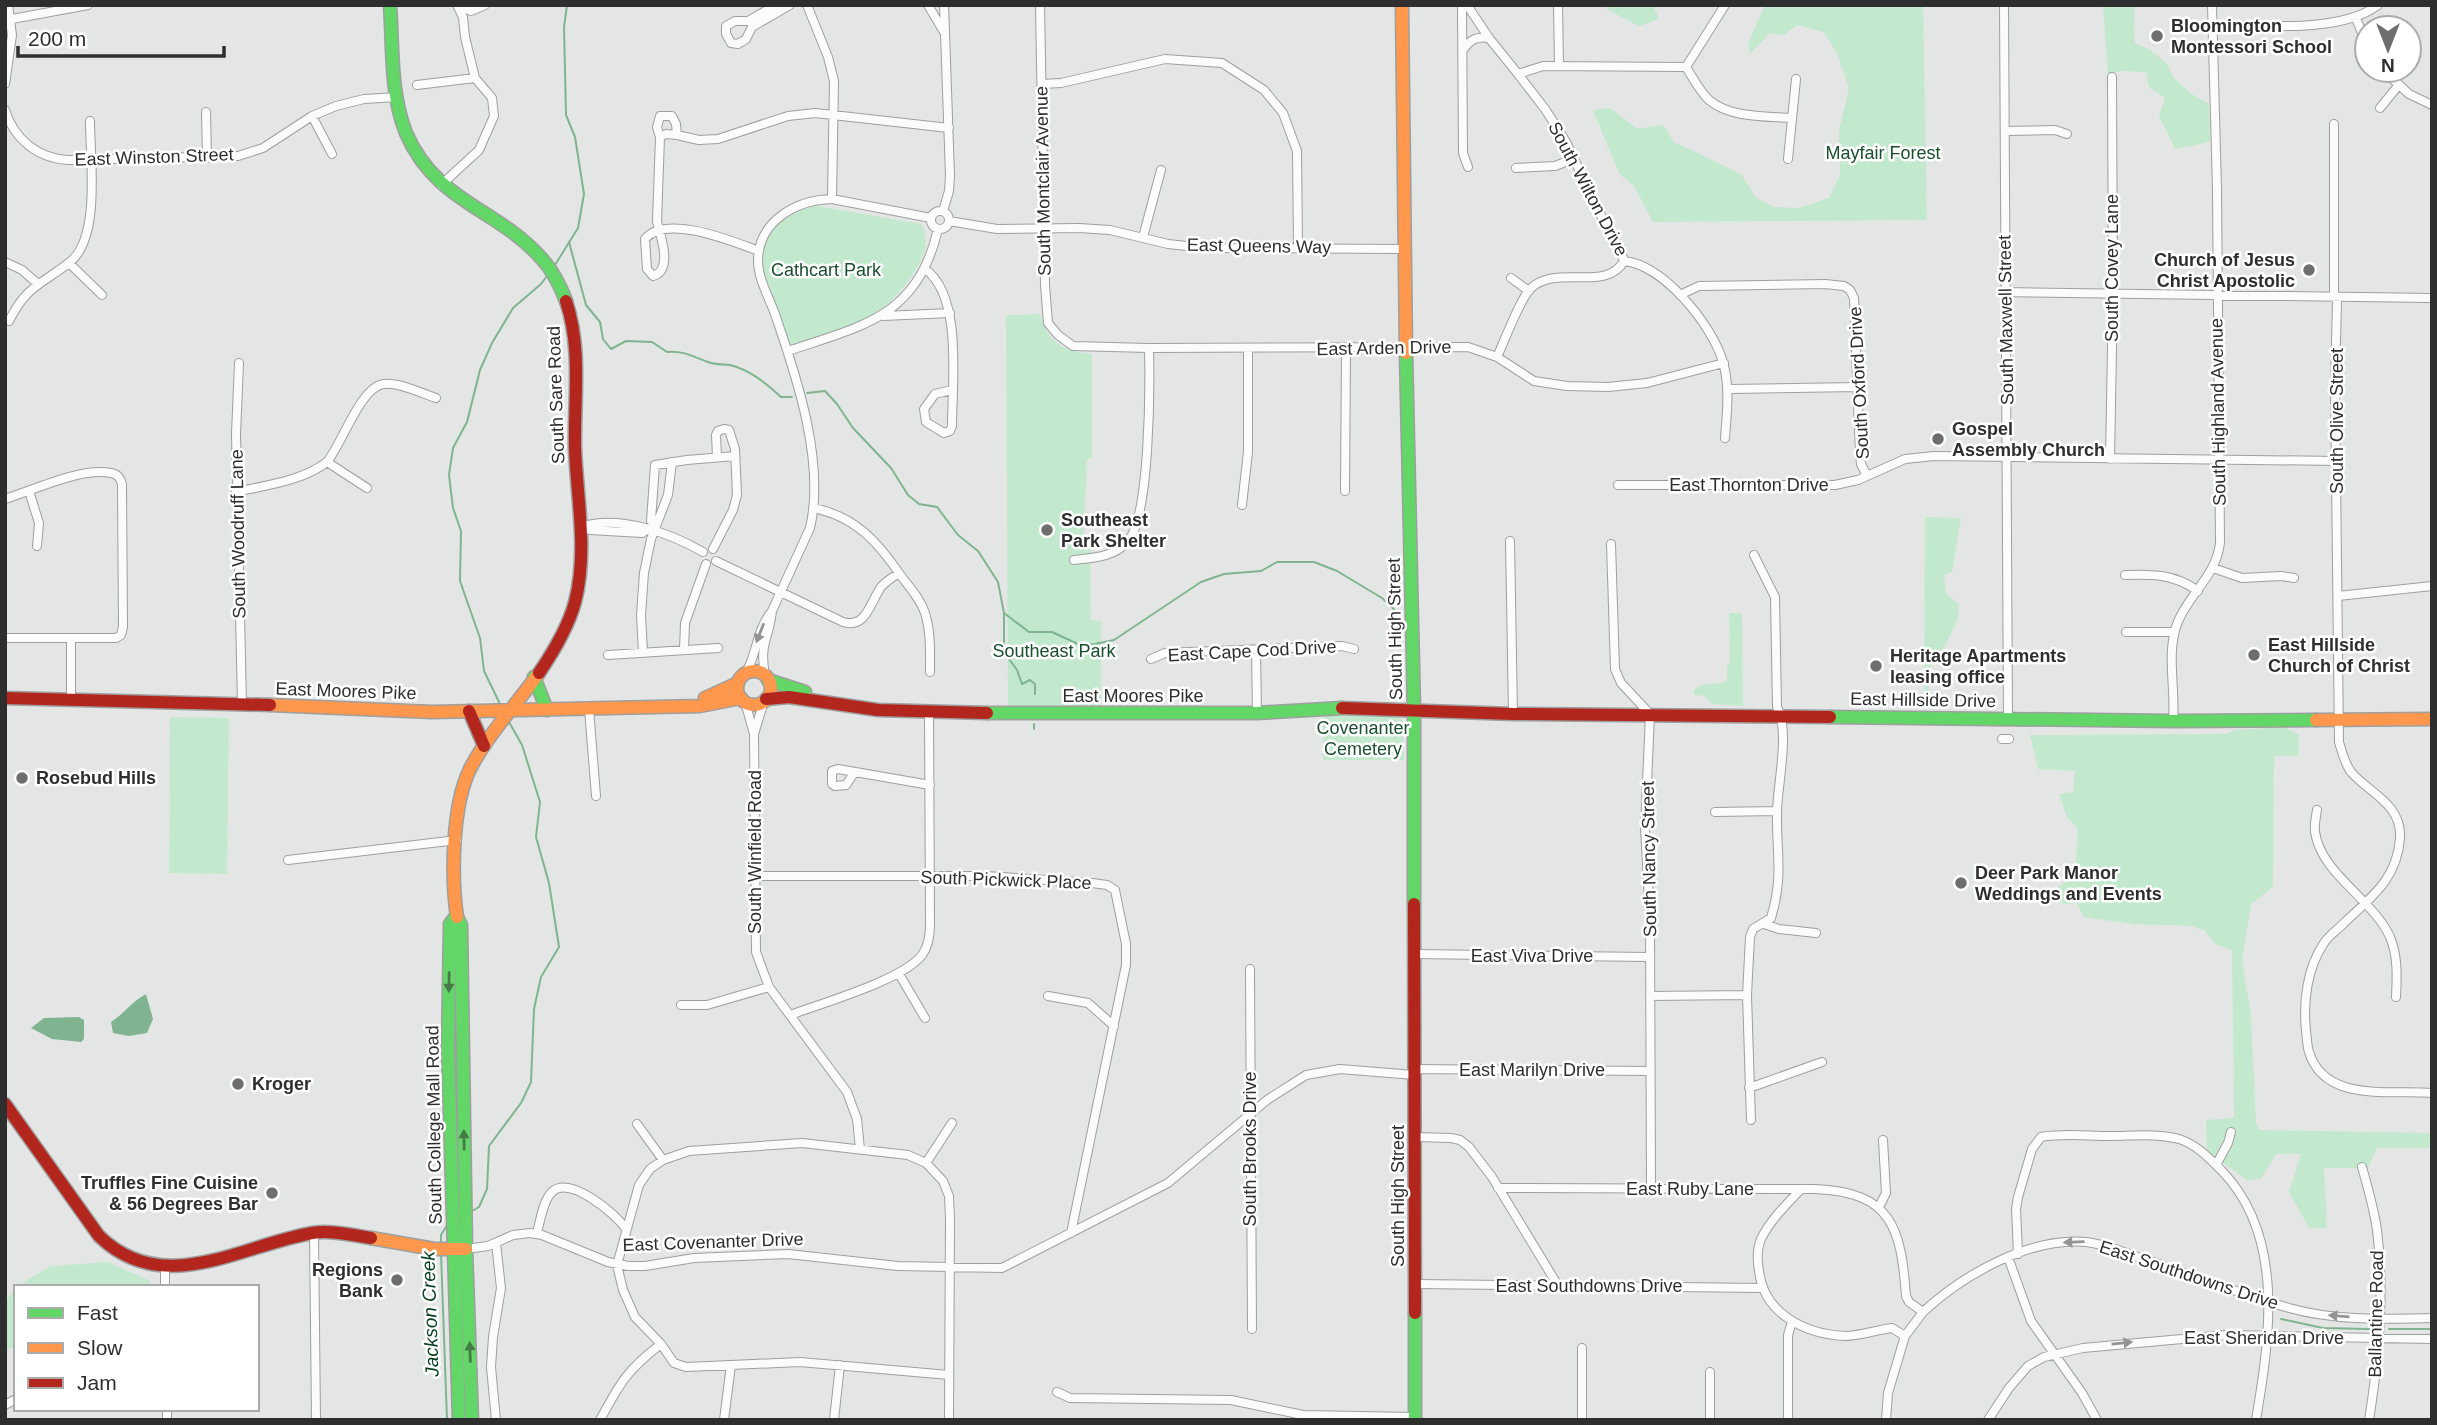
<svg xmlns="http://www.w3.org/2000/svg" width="2437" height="1425" font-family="Helvetica,sans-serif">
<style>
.green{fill:#c2e8cd}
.water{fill:#80b490}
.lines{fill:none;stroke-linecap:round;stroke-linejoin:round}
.stream{stroke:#80b490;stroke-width:2}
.street-casing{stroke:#9e9f9f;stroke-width:10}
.fast-casing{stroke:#9e9f9f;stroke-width:15}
.slow-casing{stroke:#9e9f9f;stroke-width:15}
.jam-casing{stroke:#9e9f9f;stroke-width:15}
.street{stroke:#fbfbfb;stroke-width:8}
.fast{stroke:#63d668;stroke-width:12}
.slow{stroke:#ff974d;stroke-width:12}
.jam{stroke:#b3261e;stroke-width:12}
.oneway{fill:#949494}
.oneway2{fill:#457a48}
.poi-dot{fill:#6d6e6d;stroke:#fff;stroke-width:2.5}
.labels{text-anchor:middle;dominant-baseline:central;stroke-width:5;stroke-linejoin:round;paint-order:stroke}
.poi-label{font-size:18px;font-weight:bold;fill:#2d2e2d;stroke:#fff;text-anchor:start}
.park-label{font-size:18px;fill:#194f2d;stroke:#fff}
.street-label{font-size:18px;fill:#2d2e2d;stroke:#fff}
.water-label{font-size:19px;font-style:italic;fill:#033f1e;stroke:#fff}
</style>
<rect width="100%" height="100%" fill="#e4e6e5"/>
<!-- green -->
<path class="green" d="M 1606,5 L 1653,5 L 1659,19 L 1639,26 L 1608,10 Z
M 1765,5 L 1923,5 L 1927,220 L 1653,222 L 1634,186 L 1619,173 L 1593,110 L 1610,108 L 1637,129 L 1663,125 L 1674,142 L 1741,174 L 1756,198 L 1774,207 L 1799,208 L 1829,198 L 1840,175 L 1839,131 L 1849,88 L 1838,55 L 1824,32 L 1797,25 L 1784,35 L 1770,33 L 1749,54 L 1749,41 Z
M 2103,5 L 2134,5 L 2135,43 L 2152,51 L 2168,65 L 2173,77 L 2190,93 L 2209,104 L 2210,142 L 2175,149 L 2159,116 L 2165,98 L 2149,87 L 2146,72 L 2120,71 L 2108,75 Z
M 817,206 L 921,224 C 930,239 925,255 916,269 C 883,323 845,329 789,345 C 780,324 765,295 760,274 C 753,237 784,212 817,206 Z
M 1040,314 C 1048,344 1064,351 1092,354 L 1092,458 L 1087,460 L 1083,547 L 1090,549 L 1091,620 L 1101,621 L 1101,709 L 1008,706 L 1006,315 Z
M 1925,517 L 1961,518 L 1952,572 L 1944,575 L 1946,594 L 1959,604 L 1957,620 L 1946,644 L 1930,667 L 1928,712 L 1924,708 Z
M 1729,613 L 1742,613 L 1743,706 L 1712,704 L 1705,696 L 1694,695 L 1694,690 C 1703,681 1716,687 1727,680 L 1727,665 L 1730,663 Z
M 1323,716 L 1397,716 L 1403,721 L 1404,760 L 1323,760 Z
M 170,717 L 229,718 L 227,874 L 169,873 Z
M 2284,727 L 2299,735 L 2298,756 L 2274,756 L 2273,887 L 2251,904 L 2242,959 L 2251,1016 L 2256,1122 L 2259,1130 L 2432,1133 L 2432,1148 L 2377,1148 L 2368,1168 L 2324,1168 L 2327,1228 L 2309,1228 L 2289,1192 L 2301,1154 L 2276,1154 L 2261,1179 L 2247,1180 L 2207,1151 L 2206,1120 L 2234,1118 L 2232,950 L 2215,944 L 2204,930 L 2191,926 L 2134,924 L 2083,917 L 2077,903 L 2063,904 L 2053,891 L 2075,875 L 2078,829 L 2067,817 L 2059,794 L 2073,792 L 2075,771 L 2038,769 L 2030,735 L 2226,734 L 2235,730 Z
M 108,1262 L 150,1281 L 150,1287 L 16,1287 L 51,1266 Z
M 16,1287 L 16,1347 L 5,1350 C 5,1330 0,1301 16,1287 Z"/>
<!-- water -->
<path class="water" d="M 146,994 L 153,1019 L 147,1033 L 129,1036 L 113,1033 L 111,1022 C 125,1013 131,1002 146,994 Z
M 79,1017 L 84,1020 L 84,1039 L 81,1042 L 52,1039 L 31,1028 L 44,1018 Z"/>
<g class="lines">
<!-- stream -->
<path class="stream" d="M 569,242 L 586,305 L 600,322 L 603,339 L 611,349 L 626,341 L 652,342 L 667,352 C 682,350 694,357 708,362 C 716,365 723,364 730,365 C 750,370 766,383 781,397 L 792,397
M 555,265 L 578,228 L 584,194 L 575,137 L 566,115 L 564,27 L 567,5
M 807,393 L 825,391 L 837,404 L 853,428 L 891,468 L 908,495 L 919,504 L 937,507 L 958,535 L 978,551 L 998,582 L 1004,613 L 1004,652 L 1017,670 L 1022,684 L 1030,680 L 1035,684 L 1035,694
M 1004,613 L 1029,632 L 1052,632 L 1080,645 L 1095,644 L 1114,640 L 1201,582 L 1224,574 L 1261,571 L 1277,562 L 1314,562 L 1337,571 L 1382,598 L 1401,616
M 500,704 L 484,671 L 480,638 L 460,581 L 461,531 L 453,508 L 449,475 L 453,448 L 467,422 L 480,370 L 492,343 L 513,308 L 541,284 L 547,276
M 1034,729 L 1034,724
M 472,1211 L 479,1207 L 487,1189 L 489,1146 L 521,1103 L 531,1082 L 534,1009 L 541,977 L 559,947 L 549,883 L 536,837 L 540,802 L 522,745 L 509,722
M 441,1244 L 441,1235 L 446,1227
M 441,1253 L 447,1420
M 2281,1319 L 2323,1328 L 2369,1329
M 2389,1329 L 2432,1329"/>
<!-- street casing -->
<g class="street-casing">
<path id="street" d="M 458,5 L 471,11 L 485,5
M 776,5 L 748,21 L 735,21 L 726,26 L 726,34 L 731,43 L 738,44 L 746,39 L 752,27 L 790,5
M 807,5 L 828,57 L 834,81 L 832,199
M 928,5 L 944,32
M 1040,5 L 1045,285 L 1048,323 L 1058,335 L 1073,346 L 1149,348 L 1468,347 L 1497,357 L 1534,381 L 1567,386 L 1608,387 L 1647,383 L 1724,363
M 1462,5 L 1463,153 L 1468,167
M 1467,5 L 1489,38 L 1518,74 L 1543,66 L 1686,67
M 1558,5 L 1559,65
M 2004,5 L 2008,718
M 2356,18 L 2367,46
M 12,19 L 88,5
M 2213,25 C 2260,25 2340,34 2378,5
M 1463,50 C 1470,40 1476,36 1489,38
M 1686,67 C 1693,78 1700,92 1709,100 C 1730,118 1765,116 1791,118
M 1686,67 L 1725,5
M 2383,70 L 2409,94 L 2432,105
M 1518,74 L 1545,109 L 1566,142 L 1607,228 L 1620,248 L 1624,261 C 1664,265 1712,325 1723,362 C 1730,386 1727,413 1725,438
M 5,84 L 12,35 L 8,5
M 1042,84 L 1061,83 L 1165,59 L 1222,63 L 1264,90 L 1283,113 L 1297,151 L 1298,247
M 417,85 L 475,78
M 2380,108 L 2398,86
M 5,110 C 14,139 37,158 68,160 L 238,156 L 263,148 L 312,116 L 336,106 L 364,99 L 398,97
M 206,112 L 207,158
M 312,116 L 332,154
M 2334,124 L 2334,296 L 2337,301 L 2335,384 L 2339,742 C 2342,752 2345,764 2351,772 C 2369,793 2402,804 2400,838 C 2397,880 2371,897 2343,924 C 2337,930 2328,936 2324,943 C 2307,968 2303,1002 2306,1031 C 2307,1038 2307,1046 2309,1052 C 2325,1104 2392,1089 2432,1093
M 2006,131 L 2055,130 L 2067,134
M 677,135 L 666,134 L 660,137 L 657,222 C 661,236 673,271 653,276 L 647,269 L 645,239 C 666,213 734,242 759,251
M 660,137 L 657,127 L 660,116 L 672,116 L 676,124 L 677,135 L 699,140 L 718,139 L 788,116 L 815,113 L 949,128
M 1788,159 L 1796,79
M 1516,168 L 1555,166 L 1573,159
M 441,185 L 479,150 L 494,116 L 492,98 L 475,78 L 465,37 L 463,17 L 457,5
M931 220a9 9 0 1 1 18 0a9 9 0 1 1-18 0Z
M 943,211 L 949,191 L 950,175 L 944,5
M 949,221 L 997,229 L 1079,228 L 1110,230 L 1168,244 L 1205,248 L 1404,249
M 1143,237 L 1161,170
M 5,262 L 22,270 L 38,284
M 69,263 L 102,295
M 925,269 C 963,296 952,383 952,426 L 950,431 L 944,433 L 926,422 L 924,409 L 935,394 L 952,390
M 1511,278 L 1529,291
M 2004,292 L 2432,298
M 1680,295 L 1699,286 L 1825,284 L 1844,286 L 1850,290 L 1854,298 L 1860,454 L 1861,464 L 1867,476
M 883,316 L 950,313
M 9,321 C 27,285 41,285 70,262 C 101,237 90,158 90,121
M 788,351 C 862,326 918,317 938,229
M 1497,357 C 1505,340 1519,301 1530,289 C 1556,263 1606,293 1624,261
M 239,363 L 236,434 L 242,704
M 1728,389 L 1856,387
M 2110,459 L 2113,294 L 2112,77
M 327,462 L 367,488
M 1618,485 L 1835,485 L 1858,480 L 1905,459 L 1934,456 L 2337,461
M 29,491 L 39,523 L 37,546
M 1345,491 L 1346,349
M 236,492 C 267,485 302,481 327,462 C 342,444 360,388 383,384 C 399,382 421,393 436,398
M 5,499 C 34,490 81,467 111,473 C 118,474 120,478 122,484 L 123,627 L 121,635 L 116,638 L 5,638
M 1242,505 L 1248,452 L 1248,348
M 813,508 C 855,516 878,542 901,576 C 910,588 920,598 925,613 C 931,632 930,652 930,672
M 655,526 L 651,521 L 655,465 L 687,460 L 735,456
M 580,527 C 618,514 670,533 703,552
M 580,527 L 590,530 L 642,533 L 647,530
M 1510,541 L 1513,714
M 1611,544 L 1615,669 L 1621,683 L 1650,714 L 1645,828 L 1650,919 L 1651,1189
M 713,549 L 733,510 L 737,495 L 735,449 L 729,430 L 724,429 L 718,431 L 716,435 L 717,457
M 1074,560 C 1093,558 1115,557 1128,541 C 1150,516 1150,386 1149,348
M 716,561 L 843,622 C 866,629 870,603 881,587 C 886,581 893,577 899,573
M 2213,568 L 2242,578 L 2281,576 L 2294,578
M 2125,575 C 2152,574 2175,574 2198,591
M 2338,596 L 2432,586
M 772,611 L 810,528 C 825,464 798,381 777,320 C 771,300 758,281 758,260 C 759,220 797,200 832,199 L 931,218
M 2126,632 L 2174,632
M 684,650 L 685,623 L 706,564
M 1256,651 L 1257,713
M 643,653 L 641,615 L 644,573 L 651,539 L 668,495 L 672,462
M 608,655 L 718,648
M 1151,659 L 1165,653 L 1342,646 L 1354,649
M 746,673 C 757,653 757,629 772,611 C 769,639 759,643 765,675
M 71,700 L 71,639
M 745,702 L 754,734 L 764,701
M 589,709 L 596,796
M 2173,721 C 2176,690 2166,654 2177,624 C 2188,594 2216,577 2220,543 L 2217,189 L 2212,5
M 754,734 L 756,952 L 769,987 L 847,1092 L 857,1119 L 860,1149
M 2002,739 L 2009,739
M 854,773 L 846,785 L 835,786 L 832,784 L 832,771 L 838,769 L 930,785
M 2317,810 C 2316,817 2314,825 2315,832 C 2321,874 2373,899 2390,937 C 2398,956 2397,977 2396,997
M 1715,812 L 1777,811
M 288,860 L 457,840
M 755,876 L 986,876 L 1092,883 L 1107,885 L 1115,890 L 1126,944 L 1126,965 L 1071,1233
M 1764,924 L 1779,929 L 1816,933
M 1414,954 L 1650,957
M 1250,969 L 1252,1329
M 899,974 L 925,1018
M 1048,996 L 1088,1003 L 1114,1026
M 1650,996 L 1747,995
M 681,1005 L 707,1005 L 769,987
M 790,1015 C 822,1003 903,980 922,955 C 929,946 930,935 930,924 L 929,712
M 1414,1069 L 1650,1071
M 1749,1088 L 1822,1062
M 1751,1120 L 1747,995 L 1750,937 L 1753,929 L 1771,918 C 1784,875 1776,852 1777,810 C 1778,782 1790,731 1777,707 L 1775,597 L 1754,555
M 637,1124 L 663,1160
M 1415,1137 L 1451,1138 L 1460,1140 L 1469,1147 L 1492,1177 L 1557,1284
M 926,1163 L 952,1123
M 2216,1165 L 2228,1143 L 2231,1132
M 2362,1167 C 2368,1188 2374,1209 2377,1230 C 2385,1293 2379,1358 2369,1420
M 1498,1188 L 1815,1189 C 1892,1192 1901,1228 1906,1296 L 1909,1302 L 1923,1312 L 1905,1336 L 1888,1393 L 1886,1420
M 1801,1189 C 1787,1204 1770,1220 1761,1239 C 1757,1249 1757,1260 1759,1271 C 1764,1314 1805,1334 1845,1336 C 1861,1336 1876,1330 1892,1328 L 1905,1336
M 1879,1207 L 1886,1193 L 1883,1140
M 314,1233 L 316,1420
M 537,1233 C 540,1222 543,1200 552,1192 C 570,1175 616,1214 626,1229
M 496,1243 L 501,1288 L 493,1337 L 491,1367 L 496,1420
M 466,1249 L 488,1246 L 513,1235 L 530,1233 L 542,1235 L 608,1262 L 628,1266 L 645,1266 L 694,1258 L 788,1254 L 898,1266 L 1002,1268 L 1168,1183 L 1267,1100 L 1306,1075 L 1340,1069 L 1414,1075
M 2018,1254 L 2016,1209 L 2018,1197 L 2032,1149 L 2041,1137 C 2063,1133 2087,1136 2110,1136 C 2133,1136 2157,1133 2179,1139 C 2196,1144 2210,1159 2222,1171 C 2285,1236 2270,1337 2256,1420
M 2008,1257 L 2031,1321 L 2082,1393 L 2097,1420
M 1416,1284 L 1762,1288
M 165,1287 L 165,1269
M 1923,1312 C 1963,1275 2029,1237 2086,1242 C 2106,1244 2127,1254 2147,1260 C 2194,1276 2241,1294 2289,1308 C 2335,1321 2384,1319 2432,1318
M 1710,1372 L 1710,1420
M 1057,1392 L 1070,1398 L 1231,1400 L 1303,1415 L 1415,1417
M 5,1405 L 16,1399
M 167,1409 L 167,1420
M 600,1420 C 620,1383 627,1370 661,1344
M 724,1420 L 731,1365
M 834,1420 L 840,1365
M 949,1420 L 950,1219 L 949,1196 L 943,1181 L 926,1163 L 908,1155 L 802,1143 L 689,1151 L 663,1160 L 650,1169 L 639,1185 L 617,1265 L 623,1290 L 635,1317 L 661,1344 L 674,1363 L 686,1367 L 800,1362 L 949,1375
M 1582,1420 L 1582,1348
M 1788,1420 L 1788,1335 L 1792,1322
M 1988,1420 L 2009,1388 L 2028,1366 L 2044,1357 L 2083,1348 L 2226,1335 L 2432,1339"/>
</g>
<!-- fast casing -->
<g class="fast-casing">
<path id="fast" d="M 390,5 C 393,47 390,93 406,133 C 436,203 499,209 542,259 C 553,271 560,285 566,301
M 1406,353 L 1414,711 L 1414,904
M 534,677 L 547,710
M 768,680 L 805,692
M 987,713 L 1257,713 L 1342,708
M 1830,717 L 2173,721 L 2316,720
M 456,916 L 450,924 L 448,1048 L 459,1420
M 457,917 L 461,925 L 466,1249 L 472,1420
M 1415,1313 L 1415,1420"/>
</g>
<!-- slow casing -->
<g class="slow-casing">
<path id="slow" d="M 1402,5 L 1406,353
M737 688a17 17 0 1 1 34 0a17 17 0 1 1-34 0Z
M 705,698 L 738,683
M 270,705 L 432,712 L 700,706 L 741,698
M 2316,720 L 2432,719
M 457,917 C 451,876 452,806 470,769 C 488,734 516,705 539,673
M 371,1238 L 434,1249 L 466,1249"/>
</g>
<!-- jam casing -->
<g class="jam-casing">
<path id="jam" d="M 539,673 C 554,651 568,628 575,602 C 588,552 577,499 575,448 C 574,398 582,349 566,301
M 5,698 L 270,705
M 766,699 L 789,697 L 878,710 L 987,713
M 1342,708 L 1513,714 L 1830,717
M 469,711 L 484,746
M 1414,904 L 1415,1313
M 5,1104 L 99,1236 C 163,1298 239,1246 312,1233 C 331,1230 352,1235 371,1238"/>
</g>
<!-- street -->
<use href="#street" class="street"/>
<!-- fast -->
<use href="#fast" class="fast"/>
<!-- slow -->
<use href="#slow" class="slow"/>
<!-- jam -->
<use href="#jam" class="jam"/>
</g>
<!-- one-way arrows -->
<defs><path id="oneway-solid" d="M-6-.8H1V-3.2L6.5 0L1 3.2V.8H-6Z" transform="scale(1.75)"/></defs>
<g class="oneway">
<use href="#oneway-solid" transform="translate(760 633) rotate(111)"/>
<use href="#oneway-solid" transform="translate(2074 1242) rotate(178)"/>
<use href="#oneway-solid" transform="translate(2339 1316) rotate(-175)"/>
<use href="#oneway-solid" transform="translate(2122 1343) rotate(-6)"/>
</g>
<g class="oneway2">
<use href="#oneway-solid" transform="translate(449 982) rotate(91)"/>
<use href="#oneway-solid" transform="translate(464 1140) rotate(-91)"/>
<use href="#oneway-solid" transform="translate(470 1352) rotate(-92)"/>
</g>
<!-- markers -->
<g class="poi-dot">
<circle cx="2157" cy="36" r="7"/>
<circle cx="2309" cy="270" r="7"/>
<circle cx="1938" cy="439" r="7"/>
<circle cx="1047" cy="530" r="7"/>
<circle cx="2254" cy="655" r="7"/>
<circle cx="1876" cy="666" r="7"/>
<circle cx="22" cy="778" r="7"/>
<circle cx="1961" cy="883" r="7"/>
<circle cx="238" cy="1084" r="7"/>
<circle cx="272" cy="1193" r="7"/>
<circle cx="397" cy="1280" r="7"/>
</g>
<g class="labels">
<!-- poi labels -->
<g class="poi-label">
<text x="2171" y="26">Bloomington<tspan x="2171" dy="21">Montessori School</tspan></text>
<text x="2295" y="260" text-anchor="end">Church of Jesus<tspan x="2295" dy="21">Christ Apostolic</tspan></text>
<text x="1952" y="429">Gospel<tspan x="1952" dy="21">Assembly Church</tspan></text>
<text x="1061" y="520">Southeast<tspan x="1061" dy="21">Park Shelter</tspan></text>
<text x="2268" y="645">East Hillside<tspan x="2268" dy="21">Church of Christ</tspan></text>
<text x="1890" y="656">Heritage Apartments<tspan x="1890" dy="21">leasing office</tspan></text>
<text x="36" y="778">Rosebud Hills</text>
<text x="1975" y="873">Deer Park Manor<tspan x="1975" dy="21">Weddings and Events</tspan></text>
<text x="252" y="1084">Kroger</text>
<text x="258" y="1183" text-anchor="end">Truffles Fine Cuisine<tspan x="258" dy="21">&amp; 56 Degrees Bar</tspan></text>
<text x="383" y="1270" text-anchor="end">Regions<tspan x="383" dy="21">Bank</tspan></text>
</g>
<!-- park labels -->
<g class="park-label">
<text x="1883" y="153">Mayfair Forest</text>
<text x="826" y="270">Cathcart Park</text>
<text x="1054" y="651">Southeast Park</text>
<text x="1363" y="728">Covenanter<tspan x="1363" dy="21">Cemetery</tspan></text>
</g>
<!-- street labels -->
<g class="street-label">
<text transform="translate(154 157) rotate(-2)">East Winston Street</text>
<text transform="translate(1043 181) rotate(-91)">South Montclair Avenue</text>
<text transform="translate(1588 189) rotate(62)">South Wilton Drive</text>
<text transform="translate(1259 246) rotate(1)">East Queens Way</text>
<text transform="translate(2112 268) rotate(-90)">South Covey Lane</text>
<text transform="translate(2006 320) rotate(-91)">South Maxwell Street</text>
<text transform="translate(1384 348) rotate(-1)">East Arden Drive</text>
<text transform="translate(1859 383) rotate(-93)">South Oxford Drive</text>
<text transform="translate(556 395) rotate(-92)">South Sare Road</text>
<text transform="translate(2218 412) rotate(-91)">South Highland Avenue</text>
<text transform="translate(2337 421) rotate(-90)">South Olive Street</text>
<text x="1749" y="485">East Thornton Drive</text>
<text transform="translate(238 534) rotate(-91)">South Woodruff Lane</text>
<text transform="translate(1395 629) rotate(-91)">South High Street</text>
<text transform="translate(1252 651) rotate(-3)">East Cape Cod Drive</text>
<text transform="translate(346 691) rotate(2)">East Moores Pike</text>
<text x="1133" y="696">East Moores Pike</text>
<text transform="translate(1923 700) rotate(1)">East Hillside Drive</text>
<text transform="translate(755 852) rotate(-90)">South Winfield Road</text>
<text transform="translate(1649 859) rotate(-91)">South Nancy Street</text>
<text transform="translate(1006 880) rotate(2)">South Pickwick Place</text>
<text x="1532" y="956">East Viva Drive</text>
<text x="1532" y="1070">East Marilyn Drive</text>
<text transform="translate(434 1125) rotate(-91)">South College Mall Road</text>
<text transform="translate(1250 1149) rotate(-90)">South Brooks Drive</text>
<text x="1690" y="1189">East Ruby Lane</text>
<text transform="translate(1398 1196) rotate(-90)">South High Street</text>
<text transform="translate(713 1242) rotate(-2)">East Covenanter Drive</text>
<text transform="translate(2189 1275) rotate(18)">East Southdowns Drive</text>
<text x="1589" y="1286">East Southdowns Drive</text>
<text transform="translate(2376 1314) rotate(-89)">Ballantine Road</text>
<text x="2264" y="1338">East Sheridan Drive</text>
</g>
<!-- water labels -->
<g class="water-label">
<text transform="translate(430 1314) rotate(-92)">Jackson Creek</text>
</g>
</g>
<!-- border -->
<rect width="2437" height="1425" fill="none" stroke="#2d2e2d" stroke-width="14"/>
<!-- legend -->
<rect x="14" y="1285" width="245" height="126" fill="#ffffff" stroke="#ababab" stroke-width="2"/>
<rect x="28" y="1308" width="35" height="10" fill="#63d668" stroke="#ababab" stroke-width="2"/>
<text x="77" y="1320" font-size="21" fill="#2d2e2d">Fast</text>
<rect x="28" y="1343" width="35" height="10" fill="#ff974d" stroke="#ababab" stroke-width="2"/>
<text x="77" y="1355" font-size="21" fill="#2d2e2d">Slow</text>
<rect x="28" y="1378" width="35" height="10" fill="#b3261e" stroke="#ababab" stroke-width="2"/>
<text x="77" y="1390" font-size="21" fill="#2d2e2d">Jam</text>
<!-- north arrow -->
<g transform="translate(2388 49) rotate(180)"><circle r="33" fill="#ffffff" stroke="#ababab" stroke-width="2"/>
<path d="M0-5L12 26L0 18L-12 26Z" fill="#6d6e6d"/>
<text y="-10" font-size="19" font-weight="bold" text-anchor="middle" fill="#2d2e2d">N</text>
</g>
<!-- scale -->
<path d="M18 46v10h206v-10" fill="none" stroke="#2d2e2d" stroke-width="3.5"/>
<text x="28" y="46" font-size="21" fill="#2d2e2d" stroke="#ffffff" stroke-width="5" paint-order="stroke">200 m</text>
</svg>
